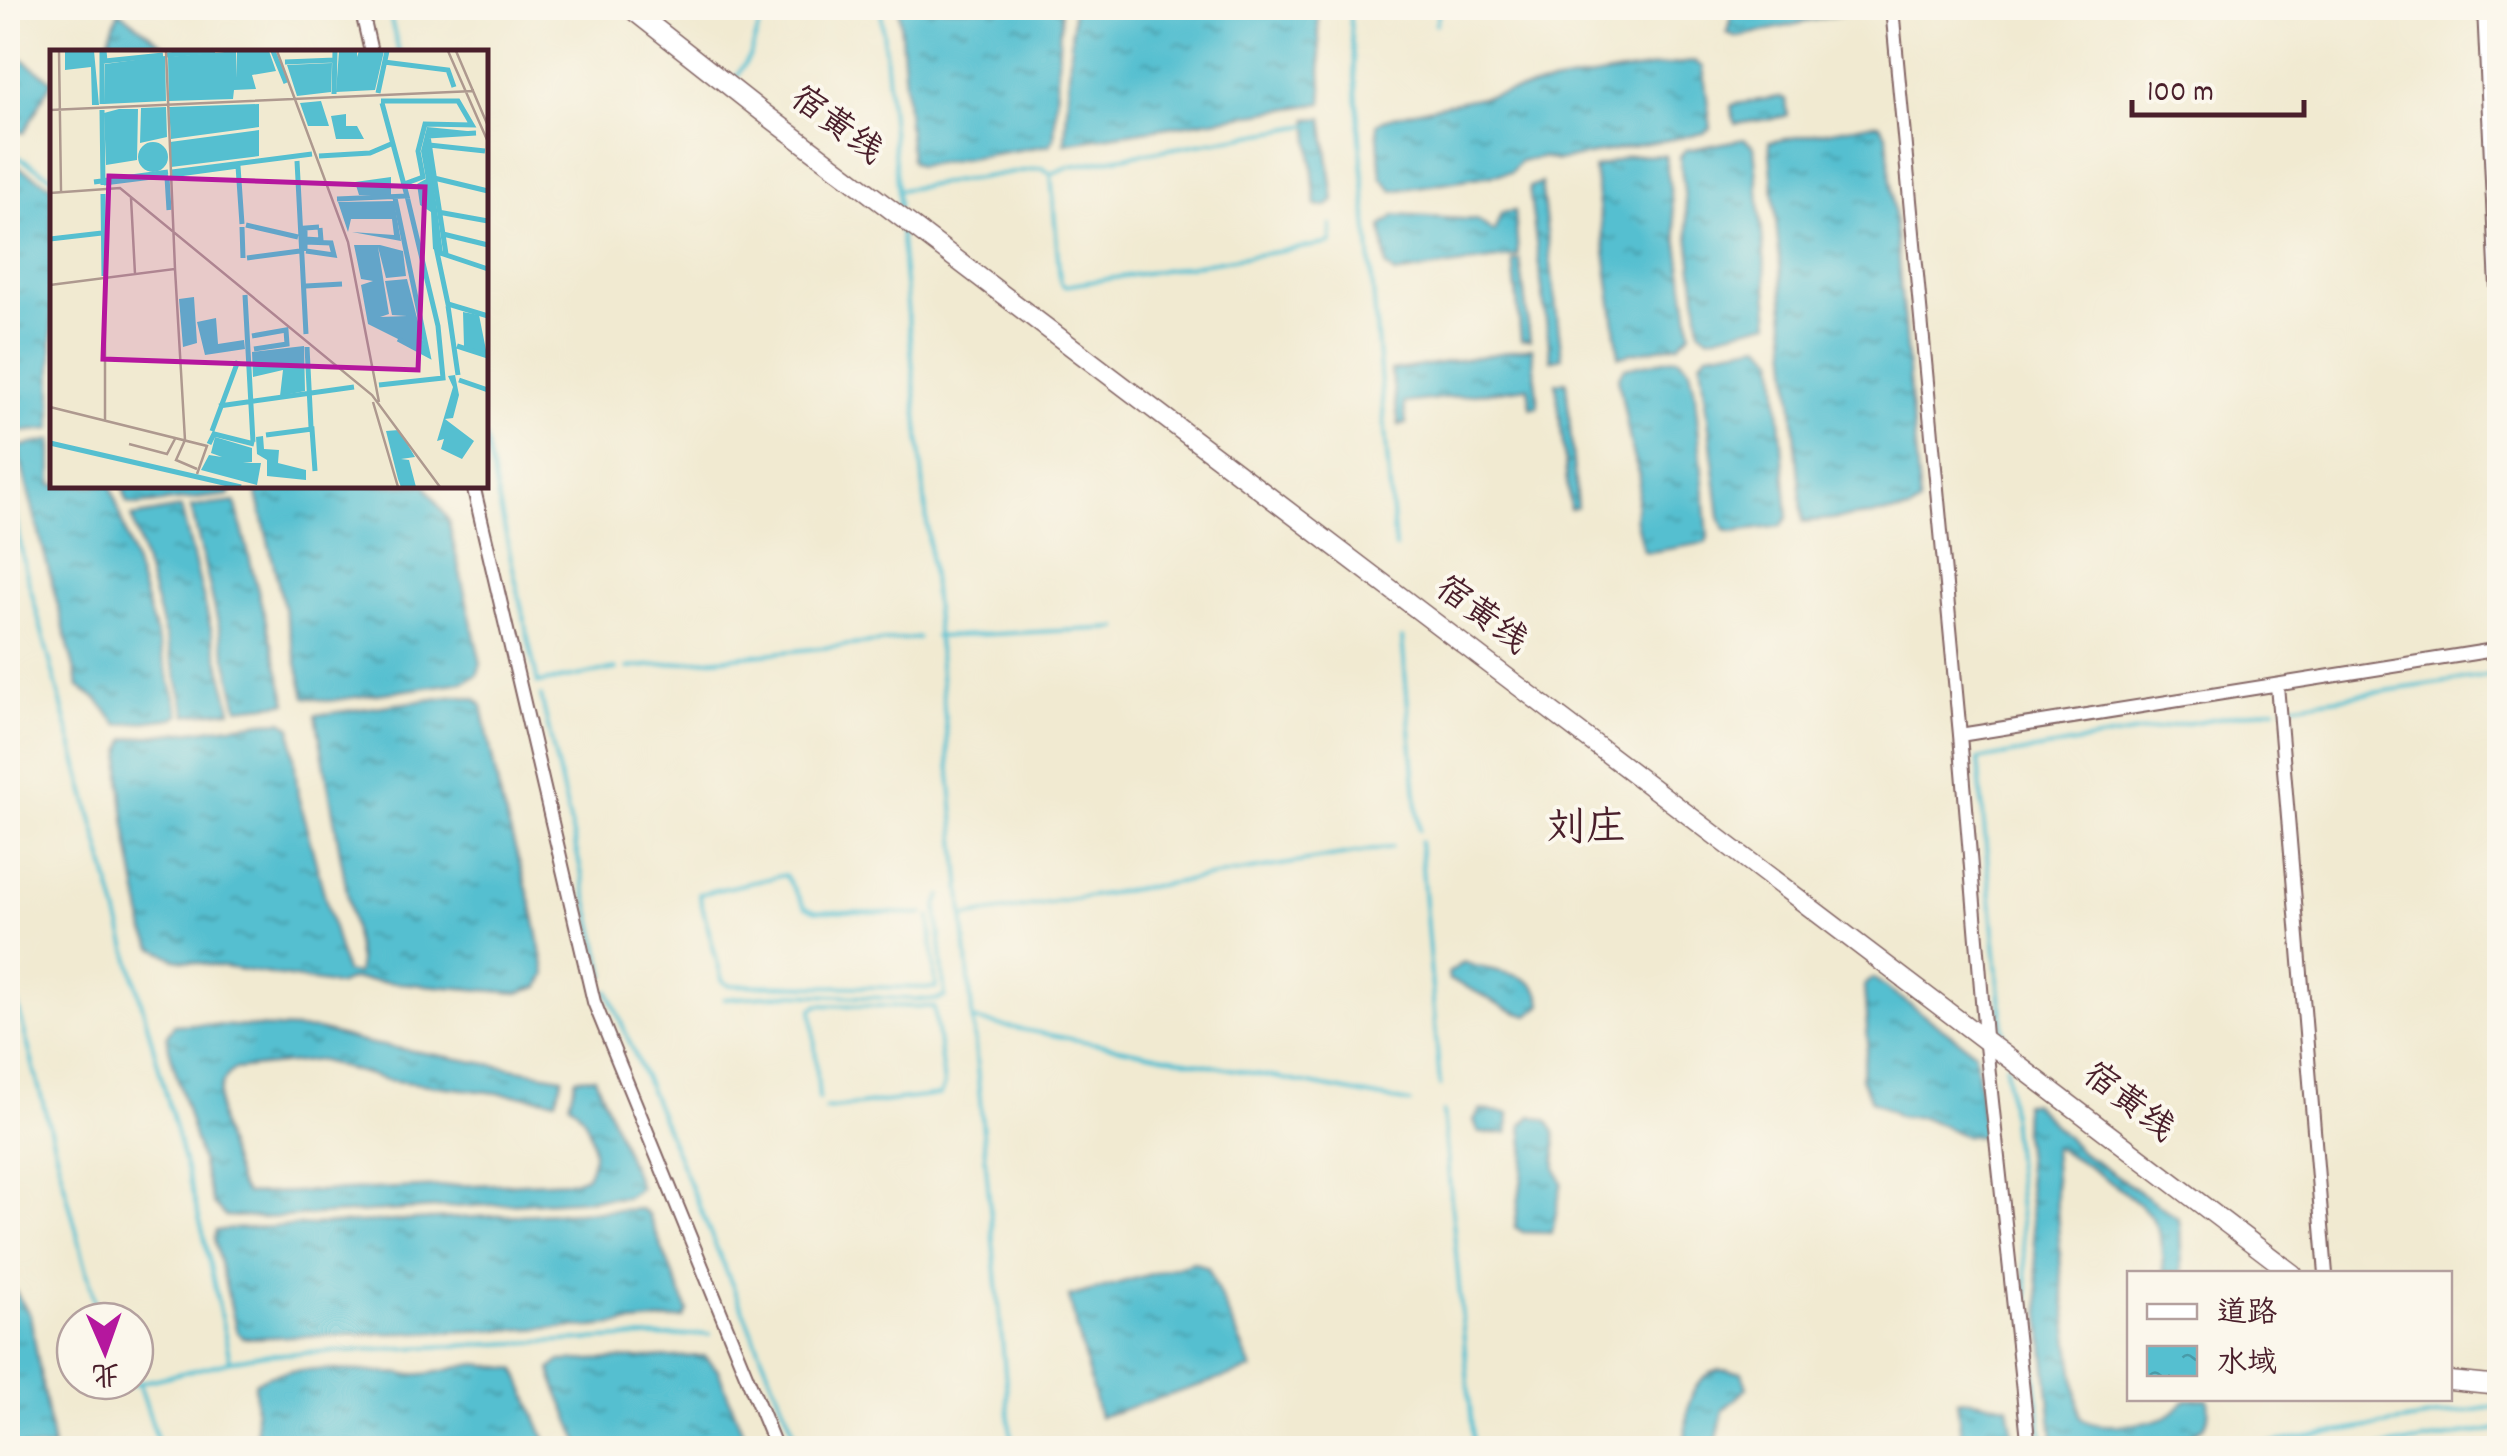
<svg xmlns="http://www.w3.org/2000/svg" width="2507" height="1456" font-family="Dekko,'LXGW WenKai TC',sans-serif">
<style>
.water{fill:url(#water-ripples);stroke:#506f7e;stroke-width:2.5}
.lines{fill:none;stroke-linecap:round;stroke-linejoin:round}
.stream{stroke:#55bfd0;stroke-width:4}
.street-casing{stroke:#846665;stroke-width:16}
.secondary-casing{stroke:#846665;stroke-width:21}
.street{stroke:#fff;stroke-width:12}
.secondary{stroke:#fff;stroke-width:18}
.labels{text-anchor:middle;dominant-baseline:central;stroke-width:8;stroke-linejoin:round;paint-order:stroke}
.street-label{font-size:35px;fill:#4a1f2b;stroke:#fbf7ec}
.quarter-label{font-size:40px;fill:#4a1f2b;stroke:#fbf7ec}
.inset-river{fill:none;stroke:#55bfd0;stroke-width:5}
.inset-road{fill:none;stroke:#ae998f;stroke-width:2.5}
.view{fill:#b5179e;fill-opacity:0.15;stroke:#b5179e;stroke-width:5}
.inset-edge{fill:none;stroke:#4a1f2b;stroke-width:5}
</style>
<defs>
<pattern id="water-ripples" width="26" height="14" patternUnits="userSpaceOnUse" patternTransform="scale(2.5)"><rect width="26" height="14" fill="#55bfd0"/><path d="M2 4q2-2 4 0t4 0M15 11q2-2 4 0t4 0" fill="none" stroke="#489ba9"/></pattern>
</defs>
<rect width="100%" height="100%" fill="#fbf7ec"/>
<filter id="ink" filterUnits="userSpaceOnUse"><feTurbulence type="fractalNoise" baseFrequency=".01" numOctaves="2"/><feDisplacementMap in="SourceGraphic" scale="20" xChannelSelector="R" yChannelSelector="G"/><feConvolveMatrix kernelMatrix="1 2 1 2 8 2 1 2 1" color-interpolation-filters="sRGB"/></filter>
<filter id="wash" filterUnits="userSpaceOnUse"><feTurbulence type="fractalNoise" baseFrequency=".0048" numOctaves="4" result="noise"/><feDisplacementMap in="SourceGraphic" scale="40" xChannelSelector="R" yChannelSelector="G"/><feGaussianBlur stdDeviation="2.25" result="paint"/><feColorMatrix in="noise" values="0 0 0 0 0 0 0 0 0 0 0 0 0 0 0 0 0 1.4 0 .05"/><feComposite in="paint" operator="in"/></filter>
<g filter="url(#wash)">
<rect width="100%" height="100%" fill="#f1ead1"/>
<!-- water -->
<path class="water" d="M 899,8 L 1061,8 L 1054,139 L 1049,145 L 918,166 L 911,161 Z
M 1073,8 L 1317,8 L 1323,103 L 1065,143 Z
M 1733,8 L 1870,8 L 1737,37 L 1727,33 Z
M 119,11 L 173,52 L 126,52 L 108,41 Z
M 8,48 L 52,81 L 24,133 L 8,128 Z
M 1695,62 L 1703,67 L 1711,128 L 1704,133 L 1557,161 L 1542,157 L 1520,161 L 1511,172 L 1393,191 L 1381,177 L 1377,124 C 1387,110 1660,64 1695,62 Z
M 1779,97 L 1786,99 L 1788,116 L 1735,124 L 1731,107 L 1735,104 Z
M 1323,118 L 1334,201 L 1326,207 L 1316,206 L 1308,119 Z
M 1870,124 L 1880,124 L 1887,136 L 1920,504 L 1910,511 L 1803,522 L 1769,142 Z
M 1744,139 L 1754,147 L 1770,322 L 1709,337 L 1700,330 L 1680,157 L 1686,150 Z
M 1665,155 L 1691,332 L 1679,344 L 1619,356 L 1594,168 L 1628,156 Z
M 8,161 L 52,186 L 52,429 L 19,432 L 8,414 Z
M 1541,183 L 1562,357 L 1551,360 L 1529,187 Z
M 1515,211 L 1518,256 L 1394,274 L 1387,267 L 1382,226 L 1395,215 L 1477,220 L 1494,232 L 1501,213 Z
M 1520,260 L 1530,340 L 1521,340 L 1513,261 Z
M 1761,344 L 1775,357 L 1788,517 L 1781,526 L 1732,532 L 1725,530 L 1720,517 L 1701,360 L 1708,353 Z
M 1532,348 L 1538,406 L 1531,408 L 1528,387 L 1404,403 L 1406,424 L 1399,425 L 1391,371 Z
M 1678,357 L 1690,369 L 1695,392 L 1708,537 L 1706,543 L 1650,552 L 1643,551 L 1635,517 L 1640,475 L 1633,457 L 1618,377 L 1624,368 Z
M 1566,381 L 1577,507 L 1570,509 L 1556,383 Z
M 52,440 L 52,485 L 111,485 L 180,715 L 173,718 L 118,725 L 98,700 L 79,687 L 20,459 L 19,447 Z
M 123,485 L 231,485 L 231,486 L 230,495 L 136,505 L 127,503 Z
M 255,485 L 425,485 L 448,520 L 481,664 L 477,675 L 463,682 L 328,701 L 305,697 Z
M 235,502 L 287,703 L 238,708 L 191,507 Z
M 181,508 L 231,710 L 187,715 L 132,517 Z
M 457,696 L 476,699 L 482,706 L 500,797 L 532,906 L 546,975 L 539,987 L 518,993 L 351,979 L 338,985 L 175,959 L 153,947 L 145,932 C 140,897 108,763 127,739 L 264,722 L 282,721 L 291,727 L 298,796 L 345,972 L 357,974 L 359,961 L 316,715 Z
M 1464,962 C 1488,974 1540,968 1542,1005 L 1529,1016 C 1499,1009 1478,989 1449,980 L 1448,973 Z
M 1873,978 L 1975,1052 L 1984,1137 L 1963,1135 L 1922,1117 L 1901,1117 L 1871,1100 L 1861,1078 L 1868,1042 L 1864,986 Z
M 190,1024 L 318,1030 L 367,1043 L 563,1077 L 556,1100 L 387,1080 L 318,1060 L 235,1069 C 200,1092 231,1154 239,1185 L 246,1194 L 572,1181 L 587,1176 C 600,1154 590,1116 569,1103 L 576,1078 L 595,1077 L 640,1188 L 627,1197 L 263,1218 L 225,1216 L 213,1204 L 169,1048 L 167,1035 L 174,1025 Z
M 2024,1103 L 2032,1103 L 2081,1152 L 2178,1218 L 2180,1224 L 2182,1273 L 2164,1273 C 2161,1255 2163,1237 2153,1220 C 2145,1204 2068,1150 2053,1148 L 2062,1284 L 2080,1417 C 2093,1431 2149,1425 2167,1416 C 2188,1404 2172,1398 2208,1399 C 2209,1408 2210,1421 2202,1428 C 2172,1449 2090,1449 2054,1448 L 2023,1131 Z
M 1480,1110 L 1509,1113 L 1508,1133 L 1479,1133 L 1474,1120 Z
M 1531,1116 L 1547,1120 L 1555,1132 L 1556,1169 L 1562,1182 L 1552,1233 L 1523,1232 L 1515,1227 L 1525,1155 L 1522,1125 Z
M 641,1209 L 648,1214 L 688,1311 L 684,1318 L 592,1327 L 243,1338 L 237,1332 L 214,1238 L 216,1231 L 232,1229 Z
M 1194,1262 L 1208,1268 L 1252,1369 L 1099,1417 L 1069,1297 Z
M 8,1280 L 30,1315 L 53,1448 L 8,1448 Z
M 704,1356 L 718,1370 L 749,1448 L 582,1448 L 553,1380 L 551,1369 L 561,1361 Z
M 477,1364 L 516,1369 L 549,1448 L 257,1448 L 255,1383 C 289,1357 380,1377 423,1374 C 441,1373 459,1366 477,1364 Z
M 1720,1370 L 1742,1372 L 1747,1388 L 1723,1410 L 1715,1448 L 1685,1448 C 1686,1420 1685,1378 1720,1370 Z
M 1968,1399 L 2008,1406 L 2012,1430 L 2008,1438 L 1973,1442 L 1961,1435 L 1957,1400 Z"/>
<g class="lines">
<!-- stream -->
<path class="stream" d="M 388,8 L 399,52
M 881,8 L 899,207
M 1349,8 L 1395,548
M 2499,8 L 2500,26
M 1436,24 L 1440,8
M 737,75 L 750,56 L 765,8
M 1309,125 L 1071,166 L 1051,174 L 1060,281 L 1064,286 L 1332,243 L 1331,225
M 8,151 L 52,177
M 899,190 L 1042,168 L 1051,174
M 900,229 L 1012,1448
M 485,438 L 538,684
M 8,479 L 25,568 L 204,1236 L 230,1360
M 935,637 L 1118,628
M 1402,638 L 1419,830
M 628,668 L 918,638
M 538,683 L 616,669
M 541,696 L 605,975
M 2284,706 L 2500,674
M 1420,842 L 1440,1086
M 923,914 L 816,911 L 805,907 L 785,875 L 699,894 L 722,980 L 728,985 L 936,988 L 930,917
M 963,917 L 1392,847
M 8,969 L 100,1321
M 608,991 L 801,1448
M 724,999 L 792,994 L 935,1000 L 945,997 L 937,906 L 941,896
M 972,1020 L 1410,1103
M 2004,1038 L 1978,760 L 2275,708
M 2006,1065 L 2043,1448
M 819,1099 L 812,1009 L 819,1005 L 934,1007 L 944,1085 L 940,1095 L 825,1109
M 1443,1112 L 1474,1448
M 116,1381 L 118,1389 L 139,1383
M 160,1448 L 139,1383 L 258,1355 L 710,1334
M 2238,1448 L 2500,1406
M 2378,1448 L 2500,1429"/>
</g>
</g>
<g filter="url(#ink)">
<g class="lines">
<!-- street casing -->
<g class="street-casing">
<path id="street" d="M 361,8 L 371,52
M 1892,8 L 1960,735
M 2484,8 L 2500,353
M 473,485 L 594,1002 L 776,1448
M 2277,685 L 2326,1274
M 2029,1448 L 1985,1036 L 1960,735 L 2500,649"/>
</g>
<!-- secondary casing -->
<g class="secondary-casing">
<path id="secondary" d="M 630,8 L 761,111 L 2293,1274
M 2450,1381 L 2500,1386"/>
</g>
<!-- street -->
<use href="#street" class="street"/>
<!-- secondary -->
<use href="#secondary" class="secondary"/>
</g>
</g>
<g class="labels">
<!-- street labels -->
<g class="street-label">
<text transform="translate(835 127) rotate(37)">宿黄线</text>
<text transform="translate(1480 617) rotate(37)">宿黄线</text>
<text transform="translate(2127 1104) rotate(38)">宿黄线</text>
</g>
<!-- quarter labels -->
<g class="quarter-label">
<text x="1586" y="831">刘庄</text>
</g>
</g>
<!-- overview -->
<g transform="translate(50 50)">
<rect width="438" height="438" fill="#f1ead1"/>
<path d="M 15,1 L 44,1 L 49,55 L 42,55 L 41,17 L 15,20 ZM 186,1 L 187,28 L 187,1 L 219,1 L 226,21 L 202,25 L 206,39 L 184,40 L 183,49 L 119,51 L 118,7 ZM 289,1 L 307,1 L 307,7 L 309,1 L 334,1 L 325,40 L 286,42 ZM 115,6 L 116,51 L 54,54 L 55,14 ZM 282,13 L 281,42 L 247,46 L 237,15 ZM 271,51 L 279,76 L 258,76 L 250,53 ZM 209,54 L 209,77 L 121,89 L 119,57 ZM 116,57 L 117,87 L 90,93 L 91,58 ZM 69,59 L 88,59 L 87,110 L 56,115 L 54,63 ZM 296,64 L 296,76 L 307,76 L 314,89 L 286,89 L 281,66 ZM 377,77 L 427,82 L 377,86 L 393,203 L 383,199 L 381,162 L 370,155 L 367,134 L 376,129 L 371,101 ZM 209,80 L 209,106 L 121,117 L 120,92 ZM88 107a15 15 0 1 1 30 0a15 15 0 1 1-30 0ZM 341,127 L 341,146 L 309,145 L 305,132 ZM 344,151 L 351,191 L 302,182 L 344,185 L 342,169 L 301,169 L 298,182 L 288,152 ZM 304,195 L 330,195 L 353,201 L 356,226 L 336,228 L 328,197 L 339,264 L 330,267 L 357,266 L 342,265 L 335,231 L 357,229 L 376,303 L 318,274 L 311,235 L 323,231 L 311,229 ZM 144,247 L 147,293 L 133,297 L 129,249 ZM 413,262 L 429,265 L 437,305 L 414,296 ZM 166,268 L 168,294 L 194,290 L 195,299 L 155,305 L 147,272 ZM 254,296 L 255,341 L 230,346 L 233,320 L 203,327 L 202,302 ZM 405,325 L 409,345 L 403,368 L 395,369 L 424,391 L 412,409 L 391,399 L 394,389 L 387,391 L 403,337 L 398,326 ZM 349,380 L 365,407 L 351,409 L 359,410 L 366,437 L 351,437 L 348,429 L 336,381 ZM 213,386 L 214,399 L 229,400 L 228,413 L 256,420 L 256,430 L 217,426 L 217,410 L 207,404 L 206,387 ZM 165,387 L 202,398 L 202,412 L 193,413 L 211,413 L 207,435 L 151,420 L 159,405 L 172,407 L 161,403 Z" fill="#55bfd0"/>
<path class="inset-river" d="M 52,1 L 52,54M 54,1 L 55,11 L 113,5M 223,1 L 236,33M 117,5 L 165,1M 235,12 L 285,10M 334,12 L 398,20 L 404,37M 328,43 L 337,1M 284,44 L 285,1M 331,51 L 408,51 L 422,75 L 375,74 L 368,101 L 373,127 L 354,134M 52,60 L 53,135M 379,95 L 435,101M 269,106 L 320,103 L 341,94M 247,111 L 256,284M 122,122 L 262,104M 122,125 L 188,116 L 192,174M 117,127 L 119,160M 384,128 L 438,141M 44,132 L 118,122M 54,133 L 118,125M 53,144 L 54,226M 345,148 L 378,305 L 348,289M 287,149 L 357,146 L 332,53M 388,162 L 438,171M 196,175 L 248,187M 192,177 L 193,208M 269,177 L 255,178 L 255,189 L 271,190 L 270,178M 393,184 L 438,195M 0,189 L 52,183M 255,201 L 255,192 L 281,193 L 284,205 L 256,201M 396,204 L 378,86 L 426,83M 197,208 L 250,201M 438,219 L 387,202 L 398,254 L 438,266M 256,236 L 292,234M 195,245 L 203,392M 398,256 L 408,325M 202,286 L 236,280 L 237,294 L 204,299M 407,296 L 438,306M 257,297 L 261,377M 409,330 L 438,340M 329,335 L 393,328 L 388,276 L 357,146M 169,356 L 304,337M 162,381 L 188,311M 216,385 L 262,379 L 265,421M 0,393 L 191,437M 159,394 L 164,384 L 204,394"/>
<path class="inset-road" d="M 9,1 L 11,141M 227,1 L 298,192 L 329,352M 398,1 L 438,92M 406,1 L 438,76M 0,60 L 424,41M 0,143 L 70,138 L 322,345 L 390,437M 81,148 L 85,224M 125,219 L 135,390 L 126,410 L 147,419M 55,228 L 55,370M 0,235 L 125,219 L 116,1M 323,352 L 348,437M 0,357 L 157,396 L 147,424M 79,394 L 117,404 L 126,387"/>
<path class="view" d="M 59,126 L 375,137 L 368,320 L 53,309 Z"/>
<rect width="438" height="438" class="inset-edge"/>
</g>
<!-- margin -->
<rect width="2507" height="1456" fill="none" stroke="#fbf7ec" stroke-width="40"/>
<!-- legend -->
<rect x="2127" y="1271" width="325" height="130" fill="#fbf7ec" stroke="#b4a19f" stroke-width="2.5"/>
<rect x="2147" y="1304" width="50" height="15" fill="#ffffff" stroke="#b4a19f" stroke-width="2.5"/>
<text x="2217" y="1321" font-size="30" fill="#4a1f2b">道路</text>
<rect x="2147" y="1346" width="50" height="30" fill="url(#water-ripples)" stroke="#b4a19f" stroke-width="2.5"/>
<text x="2217" y="1371" font-size="30" fill="#4a1f2b">水域</text>
<!-- north arrow -->
<g transform="translate(105 1351) rotate(178)"><circle r="48" fill="#fbf7ec" stroke="#b4a19f" stroke-width="2.5"/>
<path d="M0-8L18 38L0 25L-18 38Z" fill="#b5179e"/>
<text y="-15" font-size="28" font-weight="bold" text-anchor="middle" fill="#4a1f2b">北</text>
</g>
<!-- scale -->
<path d="M2132 100v15h172v-15" fill="none" stroke="#4a1f2b" stroke-width="5"/>
<text x="2147" y="100" font-size="30" fill="#4a1f2b" stroke="#fbf7ec" stroke-width="8" paint-order="stroke">100 m</text>
</svg>
